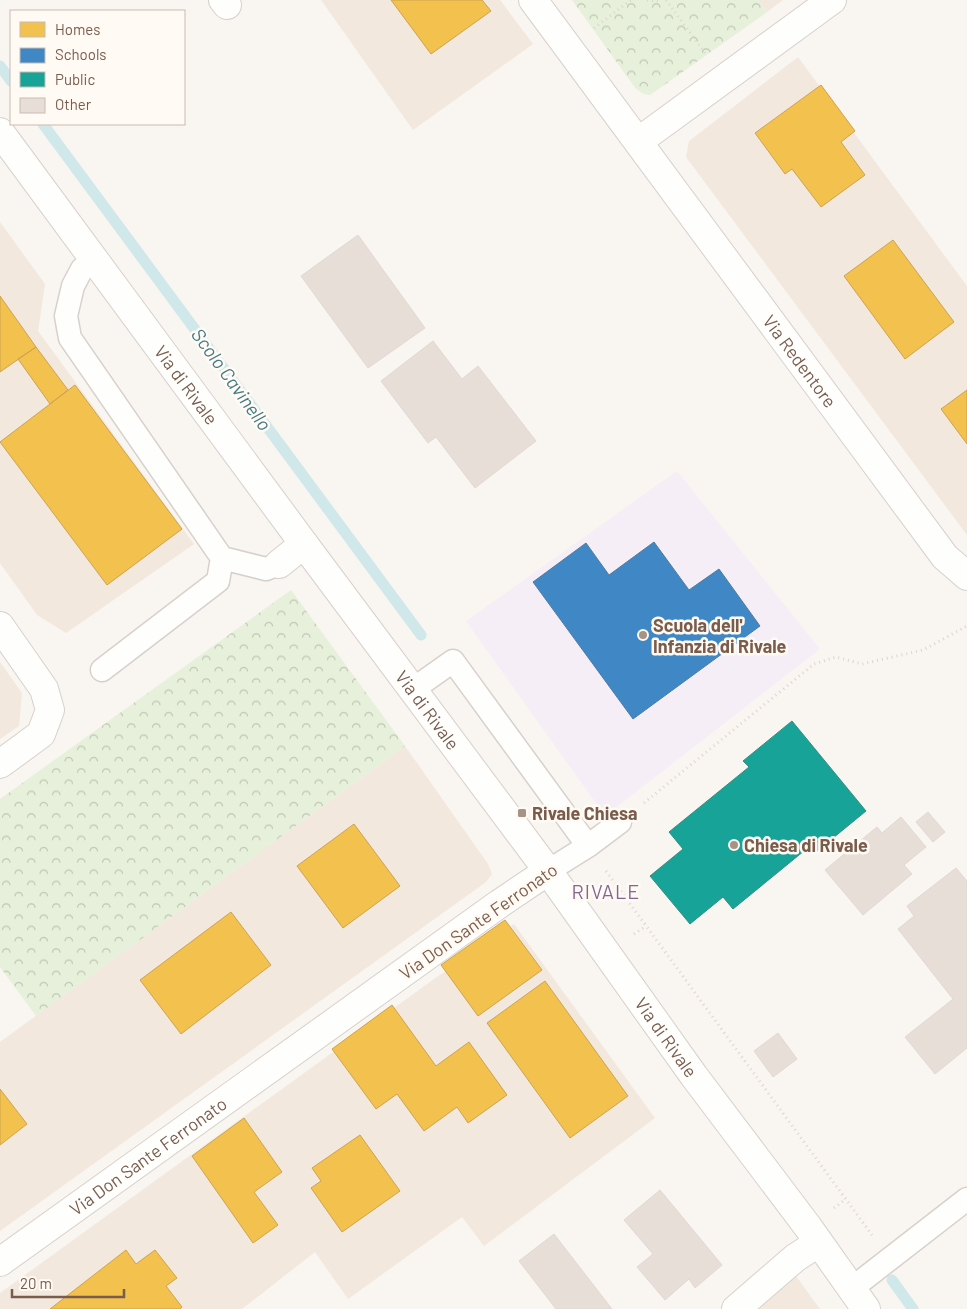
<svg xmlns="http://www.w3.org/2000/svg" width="967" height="1309" font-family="Barlow,sans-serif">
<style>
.residential{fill:#f2e8de}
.education{fill:#f6eef6}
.park{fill:url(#park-crowns)}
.homes{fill:#f2c14e;stroke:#cea34e}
.schools{fill:#3f88c5;stroke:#517ba1}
.public{fill:#17a398;stroke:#358e82}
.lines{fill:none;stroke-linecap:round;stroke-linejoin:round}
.stream{stroke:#d0e8ea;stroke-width:11}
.building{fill:#e6ded7;stroke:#e2d8d2}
.service-casing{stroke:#d7d1cb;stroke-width:25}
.minor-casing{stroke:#d7d1cb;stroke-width:30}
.tertiary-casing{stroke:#d7d1cb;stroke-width:30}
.path{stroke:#dcd5d0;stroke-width:3;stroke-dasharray:1 4;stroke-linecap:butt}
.service{stroke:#fefefd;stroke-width:22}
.minor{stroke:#fefefd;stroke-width:28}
.tertiary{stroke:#fefefd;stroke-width:28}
.poi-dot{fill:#a69286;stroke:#fffaf3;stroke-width:2}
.labels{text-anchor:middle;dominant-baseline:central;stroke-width:5;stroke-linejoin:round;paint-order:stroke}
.street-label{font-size:18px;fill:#7a5c4d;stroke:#fffaf3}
.poi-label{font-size:18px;font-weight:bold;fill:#7a5c4d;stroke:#fffaf3;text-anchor:start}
.water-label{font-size:19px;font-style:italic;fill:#437c86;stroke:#fffaf3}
.quarter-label{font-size:20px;letter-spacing:1px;fill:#846695;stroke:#fffaf3}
</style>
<defs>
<pattern id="park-crowns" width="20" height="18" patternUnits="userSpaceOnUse" patternTransform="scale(1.25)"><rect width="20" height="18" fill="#e7f0db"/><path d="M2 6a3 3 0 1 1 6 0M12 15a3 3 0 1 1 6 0" fill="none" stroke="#c0c6b4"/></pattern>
</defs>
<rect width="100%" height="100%" fill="#f9f5f0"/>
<!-- residential -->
<path class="residential" d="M 321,0 L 500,0 L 533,44 L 413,130 Z
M 758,0 L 783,0 L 767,12 Z
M 798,57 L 967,286 L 967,535 L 686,157 L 689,141 Z
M 0,222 L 45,284 L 38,331 L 194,544 L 66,633 L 37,615 L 0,563 Z
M 0,662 L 22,693 L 19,726 L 0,739 Z
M 405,746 L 488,864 L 492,874 L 486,882 L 0,1231 L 0,1042 Z
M 514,924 L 655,1118 L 484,1246 L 462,1217 L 348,1299 L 315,1252 L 242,1309 L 0,1309 L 0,1293 L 434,979 Z
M 796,1276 L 820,1309 L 756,1309 Z"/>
<!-- education -->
<path class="education" d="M 677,471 L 820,649 L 605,816 L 466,621 Z"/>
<!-- park -->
<path class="park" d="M 572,0 L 758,0 L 767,12 L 650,95 L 644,94 L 636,89 Z
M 291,590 L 405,746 L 36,1016 L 0,967 L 0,799 Z"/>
<!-- homes -->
<path class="homes" d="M 391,0 L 482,0 L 491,11 L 431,54 Z
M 821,85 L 855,131 L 841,142 L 865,175 L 821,207 L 792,169 L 785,174 L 755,133 Z
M 893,240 L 954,322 L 905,359 L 844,276 Z
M 0,296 L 36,347 L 0,372 Z
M 36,347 L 68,390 L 50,404 L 18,359 Z
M 75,385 L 182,529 L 107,585 L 0,442 Z
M 967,390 L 967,444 L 941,409 Z
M 354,824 L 400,886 L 343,928 L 297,866 Z
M 231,912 L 271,965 L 181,1034 L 140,980 Z
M 505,920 L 542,970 L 478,1016 L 441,965 Z
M 545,981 L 628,1096 L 570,1138 L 487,1023 Z
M 392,1005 L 436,1066 L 469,1042 L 507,1095 L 468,1123 L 457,1107 L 424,1131 L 397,1094 L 376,1109 L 332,1049 Z
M 0,1089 L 27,1124 L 0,1145 Z
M 244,1118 L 282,1172 L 254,1192 L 278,1225 L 253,1243 L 192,1156 Z
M 360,1135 L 400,1191 L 342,1232 L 311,1188 L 321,1181 L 312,1168 Z
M 126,1250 L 136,1264 L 155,1250 L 177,1278 L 166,1286 L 182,1307 L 180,1309 L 50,1309 Z"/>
<!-- schools -->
<path class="schools" d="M 654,542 L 689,590 L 719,569 L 760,626 L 633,719 L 533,582 L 586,543 L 609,575 Z"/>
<!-- public -->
<path class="public" d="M 792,721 L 866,811 L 816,852 L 810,846 L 733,909 L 723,897 L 690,924 L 650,876 L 683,849 L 669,832 L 749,767 L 743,761 Z"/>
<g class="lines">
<!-- stream -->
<path class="stream" d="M 0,66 L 11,81
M 43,124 L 421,635
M 892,1280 L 913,1309"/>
</g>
<!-- building -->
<path class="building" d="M 358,235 L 425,328 L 368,368 L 301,276 Z
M 433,341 L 462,379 L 478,366 L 536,441 L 475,488 L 436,437 L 428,443 L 381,381 Z
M 928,812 L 945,832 L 933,842 L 916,822 Z
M 901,817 L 926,847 L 904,865 L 912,874 L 863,915 L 825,870 L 877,827 L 882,833 Z
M 956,868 L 967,881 L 967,1048 L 935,1074 L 905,1037 L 953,999 L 898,929 L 914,916 L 907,906 Z
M 778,1033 L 797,1059 L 773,1077 L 754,1051 Z
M 660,1190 L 722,1265 L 695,1288 L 689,1279 L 665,1300 L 637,1267 L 653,1254 L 624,1220 Z
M 554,1234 L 612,1309 L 556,1309 L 519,1261 Z"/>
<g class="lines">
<!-- service casing -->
<g class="service-casing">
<path id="service" d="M 94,259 L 82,269 L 73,286 L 66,316 L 70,338 L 222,558 L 266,569 L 279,564
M 102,670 L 218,581 L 222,558
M 412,690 L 453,661 L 588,846
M 548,871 L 588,846 L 620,822
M 851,1289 L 967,1199"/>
</g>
<!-- minor casing -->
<g class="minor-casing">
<g id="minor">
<path d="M 223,0 L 227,5"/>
<path id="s1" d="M 533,0 L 945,557 L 967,576"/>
<path d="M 639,141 L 832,0"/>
<path d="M 279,564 L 304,544"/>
<path d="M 0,626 L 44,689 L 50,710 L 41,734 L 0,764"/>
<path id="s2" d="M 0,1262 L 499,904 L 548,871"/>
<path d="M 736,1309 L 795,1258 L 818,1243"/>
</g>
</g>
<!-- tertiary casing -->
<g class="tertiary-casing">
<g id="tertiary">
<path id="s3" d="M 0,132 L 304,544 L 548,871 L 694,1076 L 808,1227 L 866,1309"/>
</g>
</g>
<!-- path -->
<path class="path" d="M 647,0 L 659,1 L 661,0
M 666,0 L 705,53
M 594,28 L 631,0
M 644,803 L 814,664 L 836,657 L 862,664 L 923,650 L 967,626
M 606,871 L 872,1235
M 634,934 L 646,926
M 834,1208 L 846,1199"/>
<!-- service -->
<use href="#service" class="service"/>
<!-- minor -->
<use href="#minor" class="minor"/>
<!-- tertiary -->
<use href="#tertiary" class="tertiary"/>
</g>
<!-- markers -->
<g class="poi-dot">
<circle cx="643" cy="635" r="5"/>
<rect x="517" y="808" width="10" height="10" rx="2.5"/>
<circle cx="734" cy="845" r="5"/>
</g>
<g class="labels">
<!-- street labels -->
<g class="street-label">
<text stroke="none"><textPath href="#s1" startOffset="449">Via Redentore</textPath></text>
<text stroke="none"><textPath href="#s3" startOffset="314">Via di Rivale</textPath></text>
<text stroke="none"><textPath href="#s3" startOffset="719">Via di Rivale</textPath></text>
<text transform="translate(478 921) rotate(-35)">Via Don Sante Ferronato</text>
<text stroke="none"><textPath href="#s3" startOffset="1124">Via di Rivale</textPath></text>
<text stroke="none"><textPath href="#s2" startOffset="182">Via Don Sante Ferronato</textPath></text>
</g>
<!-- poi labels -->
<g class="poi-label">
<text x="653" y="625">Scuola dell'<tspan x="653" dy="21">Infanzia di Rivale</tspan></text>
<text x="532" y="813">Rivale Chiesa</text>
<text x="744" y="845">Chiesa di Rivale</text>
</g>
<!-- water labels -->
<g class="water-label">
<text transform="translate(232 379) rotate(54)">Scolo Cavinello</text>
</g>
<!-- quarter labels -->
<g class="quarter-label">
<text x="606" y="891">RIVALE</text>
</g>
</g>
<!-- legend -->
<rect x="10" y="10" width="175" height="115" fill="#fffaf3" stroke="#cabbb1"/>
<rect x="20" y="22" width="25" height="15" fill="#f2c14e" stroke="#cabbb1"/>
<text x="55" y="35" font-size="15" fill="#7a5c4d">Homes</text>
<rect x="20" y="48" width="25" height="15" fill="#3f88c5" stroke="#cabbb1"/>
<text x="55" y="60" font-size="15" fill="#7a5c4d">Schools</text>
<rect x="20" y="72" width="25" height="15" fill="#17a398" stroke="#cabbb1"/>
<text x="55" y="85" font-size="15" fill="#7a5c4d">Public</text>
<rect x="20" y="98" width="25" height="15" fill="#e6ded7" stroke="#cabbb1"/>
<text x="55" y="110" font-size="15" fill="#7a5c4d">Other</text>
<!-- scale -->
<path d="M12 1289v8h112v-8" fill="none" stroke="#7a5c4d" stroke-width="2.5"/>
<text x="20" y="1289" font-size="15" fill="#7a5c4d" stroke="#fffaf3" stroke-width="4" paint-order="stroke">20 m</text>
</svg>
